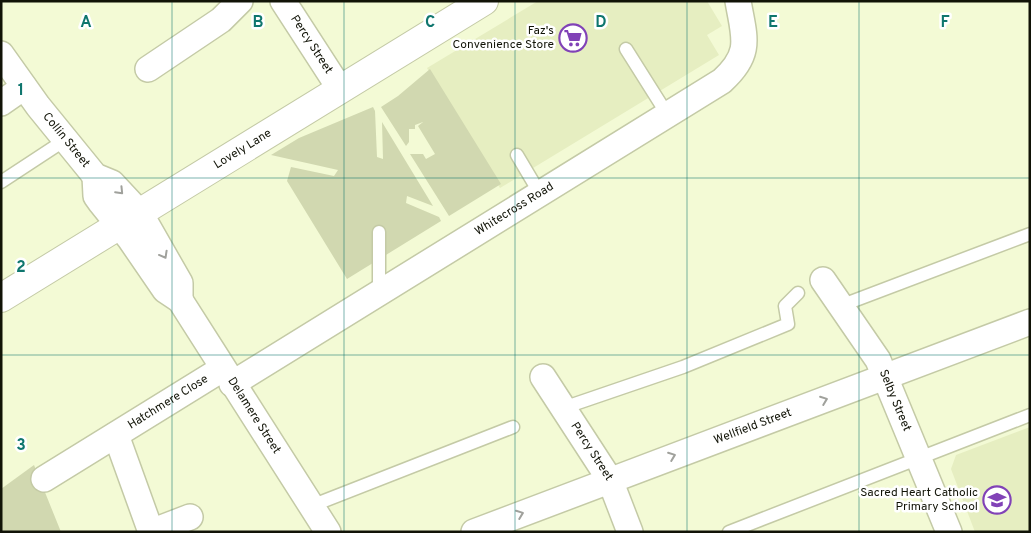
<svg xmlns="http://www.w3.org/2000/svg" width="1031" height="533" font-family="Overpass,sans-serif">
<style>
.built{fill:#e6eec1}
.green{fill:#d1d8b0}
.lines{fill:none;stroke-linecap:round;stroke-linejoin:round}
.service-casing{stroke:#c4caa6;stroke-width:15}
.minor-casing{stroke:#c4caa6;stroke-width:28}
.tertiary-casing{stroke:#c4caa6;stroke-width:30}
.service{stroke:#fff;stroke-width:12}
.minor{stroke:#fff;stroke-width:25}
.tertiary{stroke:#fff;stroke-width:28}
.oneway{stroke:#a0a19c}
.grid{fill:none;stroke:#0f766e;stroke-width:1;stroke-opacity:0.55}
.labels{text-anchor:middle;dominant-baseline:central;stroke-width:5;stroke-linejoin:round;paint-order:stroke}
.poi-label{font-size:12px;fill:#111307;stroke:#fff;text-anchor:end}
.street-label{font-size:12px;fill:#111307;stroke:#fff}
.grid-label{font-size:16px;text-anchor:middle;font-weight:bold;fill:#0f766e;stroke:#fff;stroke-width:5;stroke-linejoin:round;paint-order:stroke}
</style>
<rect width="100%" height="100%" fill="#f3fad5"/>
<!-- built -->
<path class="built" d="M 538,1 L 707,1 L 722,26 L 707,35 L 719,55 L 500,188 L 427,68 Z
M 1030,427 L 1030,532 L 975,532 L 951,469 L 956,455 Z"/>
<!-- green -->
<path class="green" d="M 430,69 L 501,184 L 449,216 L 410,154 L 423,154 L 426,159 L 435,154 L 418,126 L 423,122 L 415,125 L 415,129 L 409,129 L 409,142 L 406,146 L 381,107 L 398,96 Z
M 373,107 L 375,111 L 377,157 L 383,159 L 382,122 L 433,206 L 407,196 L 406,203 L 439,217 L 441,221 L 347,279 L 287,181 L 291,167 L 334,176 L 338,170 L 271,155 L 299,138 Z
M 34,465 L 61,532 L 1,532 L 1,489 Z"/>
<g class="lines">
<!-- service casing -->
<g class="service-casing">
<path id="service" d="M 626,49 L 667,114
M 517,155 L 539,192
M 1,182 L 65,140
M 379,292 L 379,232
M 840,306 L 1030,234
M 563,408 L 683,367 L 788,324 L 785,306 L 798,293
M 311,506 L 513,427
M 729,532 L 1030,415"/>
</g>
<!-- minor casing -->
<g class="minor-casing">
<g id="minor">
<path id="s1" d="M 283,1 L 340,89"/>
<path id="s2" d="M 1,54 L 38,106 L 95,176 L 112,183 L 140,213 L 180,283 L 180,300"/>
<path d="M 148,69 L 221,20 L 240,1"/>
<path d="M 1,103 L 24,87"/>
<path id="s3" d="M 95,176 L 96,196 L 101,203 L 130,239 L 165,290 L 180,300 L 328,532"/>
<path id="s4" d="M 823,280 L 878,360 L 949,532"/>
<path id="s5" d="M 543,377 L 610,480 L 630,532"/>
<path id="s6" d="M 232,384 L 722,81 C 753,53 744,37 738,1"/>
<path d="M 116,435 L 151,532"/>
<path id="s7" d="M 44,479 L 222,369"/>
<path d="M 151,532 L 190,517"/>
<path id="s8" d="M 474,532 L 1030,322"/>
</g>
</g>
<!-- tertiary casing -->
<g class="tertiary-casing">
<g id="tertiary">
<path id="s9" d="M 1,298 L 484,1"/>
</g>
</g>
<!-- service -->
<use href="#service" class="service"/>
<!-- minor -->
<use href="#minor" class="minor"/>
<!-- tertiary -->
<use href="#tertiary" class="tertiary"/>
</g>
<!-- one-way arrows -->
<defs><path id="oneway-chevron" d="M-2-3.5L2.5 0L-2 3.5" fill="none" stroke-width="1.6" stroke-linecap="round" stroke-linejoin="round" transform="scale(1.25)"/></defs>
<g class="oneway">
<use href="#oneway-chevron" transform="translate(120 191) rotate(46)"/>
<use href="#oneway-chevron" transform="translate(164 255) rotate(61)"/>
<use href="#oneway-chevron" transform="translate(824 400) rotate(-21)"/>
<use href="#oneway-chevron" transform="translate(672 456) rotate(-21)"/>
<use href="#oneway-chevron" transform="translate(520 514) rotate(-21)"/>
</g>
<!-- grid -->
<path class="grid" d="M 172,1 L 172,532M 344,1 L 344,532M 515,1 L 515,532M 687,1 L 687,532M 859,1 L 859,532M 1,178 L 1030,178M 1,355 L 1030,355"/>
<!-- icons -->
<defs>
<g id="supermarket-ring" transform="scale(1.4375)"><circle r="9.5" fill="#fff" stroke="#8142b7" stroke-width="1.5"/><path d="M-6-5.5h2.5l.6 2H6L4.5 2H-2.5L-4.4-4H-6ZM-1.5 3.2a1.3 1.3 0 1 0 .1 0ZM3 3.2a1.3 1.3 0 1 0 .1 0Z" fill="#8142b7"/></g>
<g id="school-ring" transform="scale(1.4375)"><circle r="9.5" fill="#fff" stroke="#8142b7" stroke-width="1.5"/><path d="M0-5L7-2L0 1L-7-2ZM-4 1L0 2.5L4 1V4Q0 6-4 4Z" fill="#8142b7"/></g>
</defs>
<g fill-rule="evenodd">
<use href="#supermarket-ring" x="573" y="38"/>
<use href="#school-ring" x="997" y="500"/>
</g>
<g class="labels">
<!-- poi labels -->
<g class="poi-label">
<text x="554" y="31">Faz's<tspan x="554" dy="14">Convenience Store</tspan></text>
<text x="978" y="493">Sacred Heart Catholic<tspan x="978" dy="14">Primary School</tspan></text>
</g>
<!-- street labels -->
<g class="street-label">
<text stroke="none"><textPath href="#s1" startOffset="52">Percy Street</textPath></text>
<text stroke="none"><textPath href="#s2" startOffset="108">Collin Street</textPath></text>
<text stroke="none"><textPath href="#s9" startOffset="284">Lovely Lane</textPath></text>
<text stroke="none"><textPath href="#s6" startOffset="332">Whitecross Road</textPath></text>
<text stroke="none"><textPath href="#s4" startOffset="141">Selby Street</textPath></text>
<text stroke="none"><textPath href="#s7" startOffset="146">Hatchmere Close</textPath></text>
<text stroke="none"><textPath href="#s3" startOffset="292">Delamere Street</textPath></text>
<text stroke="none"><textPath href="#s8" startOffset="298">Wellfield Street</textPath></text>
<text stroke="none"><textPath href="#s5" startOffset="89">Percy Street</textPath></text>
</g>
</g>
<g class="grid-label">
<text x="86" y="27">A</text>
<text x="258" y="27">B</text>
<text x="430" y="27">C</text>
<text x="601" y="27">D</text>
<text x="773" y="27">E</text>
<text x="945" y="27">F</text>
<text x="21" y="95">1</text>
<text x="21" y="272">2</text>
<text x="21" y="450">3</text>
</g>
<!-- border -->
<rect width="1031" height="533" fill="none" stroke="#111307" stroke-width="5"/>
</svg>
